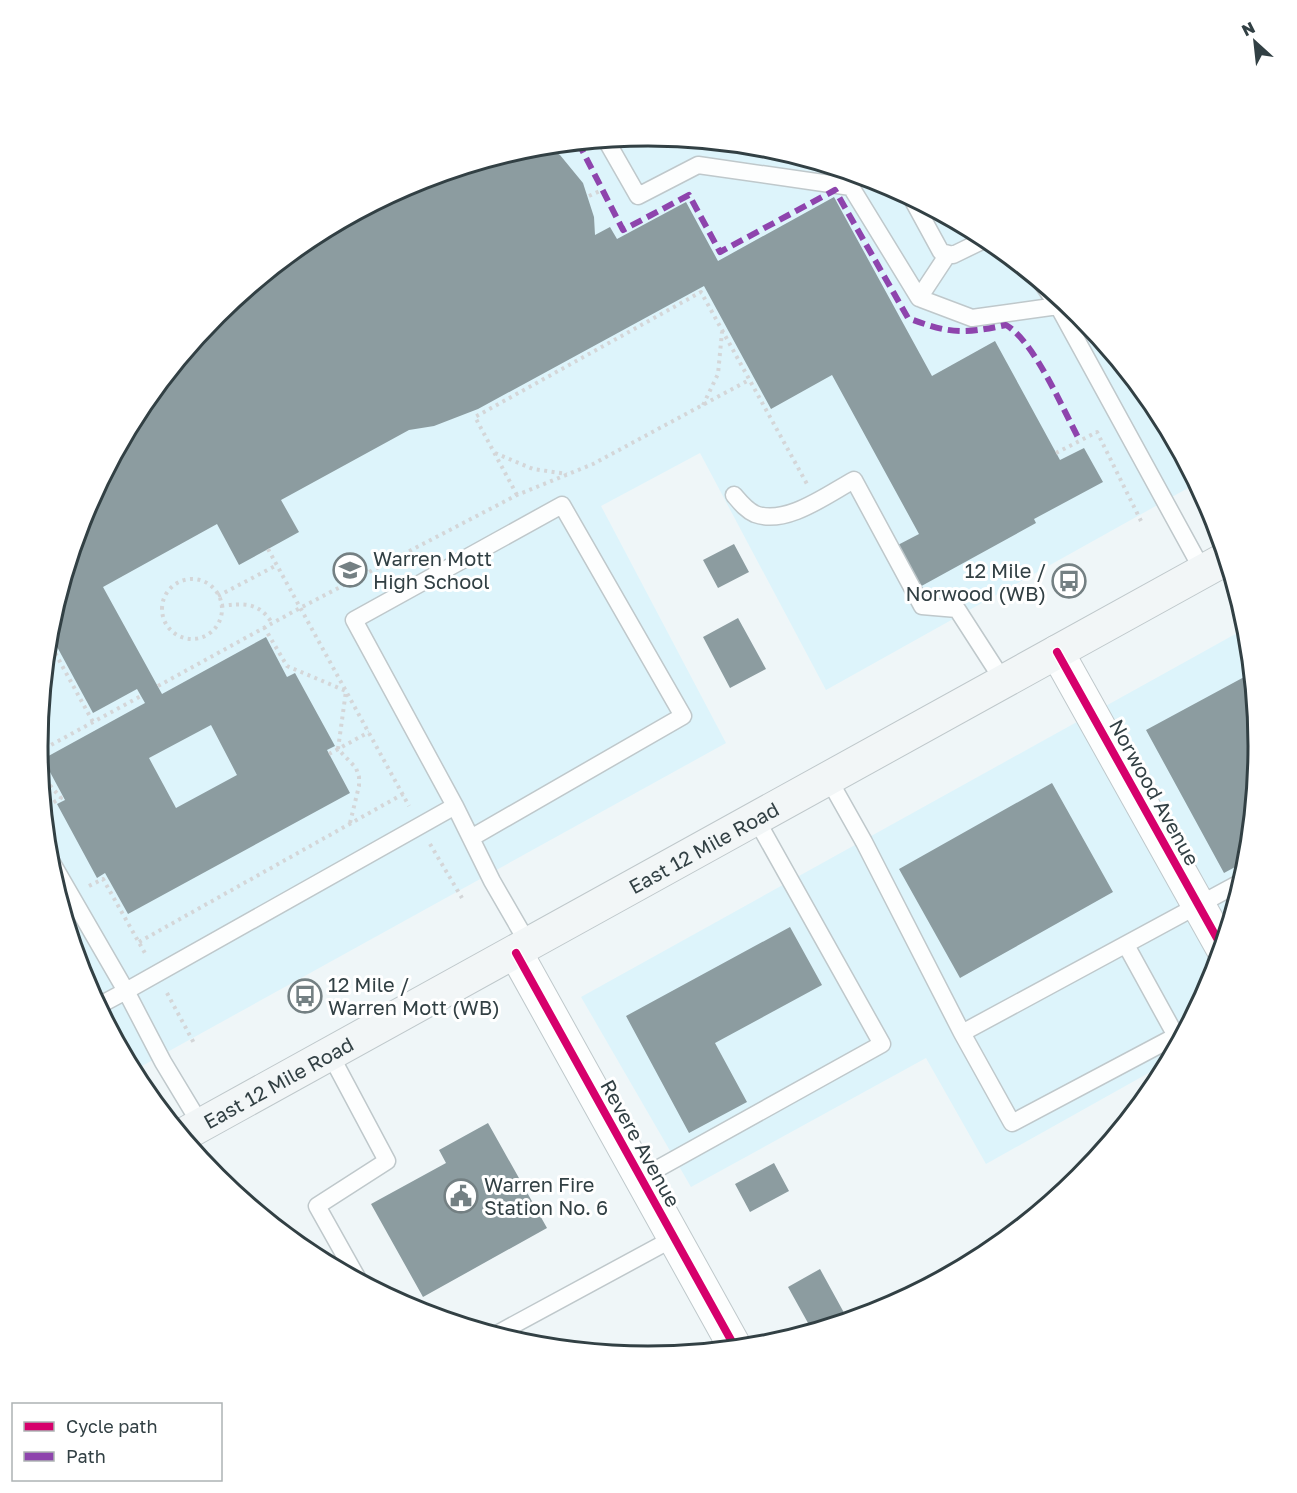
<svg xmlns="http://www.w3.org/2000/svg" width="1297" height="1493" font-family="'Golos Text',sans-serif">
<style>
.built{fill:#ddf4fb}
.building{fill:#8c9ca0;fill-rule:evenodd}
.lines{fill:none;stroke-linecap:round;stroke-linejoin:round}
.service-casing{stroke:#bfc8cb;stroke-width:19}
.minor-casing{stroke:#bfc8cb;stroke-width:35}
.secondary-casing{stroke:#bfc8cb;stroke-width:35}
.path{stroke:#d4d6d8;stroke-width:4;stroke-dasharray:3 4.5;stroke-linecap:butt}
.service{stroke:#fdfefe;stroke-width:16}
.minor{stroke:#fdfefe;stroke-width:33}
.secondary{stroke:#f2f6f7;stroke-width:33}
.quiet{stroke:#8e44ad;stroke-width:6;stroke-dasharray:12 6;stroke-linecap:butt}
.cycleway-casing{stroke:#fff;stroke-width:11}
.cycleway{stroke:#d6006c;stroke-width:8}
.labels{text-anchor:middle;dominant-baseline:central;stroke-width:6;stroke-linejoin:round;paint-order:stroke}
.poi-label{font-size:20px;fill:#324044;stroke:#fff;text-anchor:start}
.street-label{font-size:20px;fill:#324044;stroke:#fff}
.rim{fill:none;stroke:#324044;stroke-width:3}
</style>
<rect width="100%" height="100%" fill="#eff6f8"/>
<!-- built -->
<path class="built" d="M 649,136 L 768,147 L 883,182 L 988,239 L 1081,315 L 1157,407 L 1197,483 L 826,690 L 700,453 L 601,506 L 726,743 L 133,1071 L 84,980 L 49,865 L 38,746 L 49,627 L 84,512 L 141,407 L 217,314 L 309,238 L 415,182 L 530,147 Z
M 1248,627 L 1259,747 L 1248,866 L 1213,981 L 1170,1061 L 986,1164 L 926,1058 L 691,1187 L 581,997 Z"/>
<!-- building -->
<path class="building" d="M 546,146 L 560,155 L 583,183 L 594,217 L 595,235 L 610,227 L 617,239 L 686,202 L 718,261 L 834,197 L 932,376 L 995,341 L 1060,460 L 1084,448 L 1103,482 L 1034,519 L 1036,523 L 916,589 L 894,547 L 919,534 L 832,375 L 771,409 L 704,286 L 478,409 L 434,426 L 409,430 L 281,500 L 299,532 L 239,565 L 217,524 L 103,587 L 162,694 L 266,637 L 287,677 L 295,673 L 335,746 L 327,750 L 350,793 L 128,914 L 105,873 L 97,878 L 57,804 L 65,800 L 43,759 L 145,703 L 137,689 L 93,713 L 49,632 L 84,512 L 141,407 L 217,314 L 309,238 L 415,182 L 530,147 ZM 211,725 L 237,775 L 176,808 L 149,758 Z
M 734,544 L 749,572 L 718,588 L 703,560 Z
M 738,618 L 766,669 L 730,688 L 703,637 Z
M 1246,676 L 1254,692 L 1259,747 L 1248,860 L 1224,873 L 1146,730 Z
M 1052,783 L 1113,892 L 960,978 L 899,869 Z
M 790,927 L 822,985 L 715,1043 L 747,1102 L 689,1133 L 626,1016 Z
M 488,1123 L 547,1228 L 423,1297 L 371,1204 L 446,1163 L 439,1150 Z
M 774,1163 L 789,1191 L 750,1212 L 735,1184 Z
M 820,1269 L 848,1320 L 813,1332 L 788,1287 Z"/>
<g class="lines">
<!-- service casing -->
<g class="service-casing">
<path id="service" d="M 606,140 L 638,196 L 698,165 L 851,187 L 919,298 L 972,318 L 1058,306 L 1203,571
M 911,197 L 941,252 L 953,255 L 988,238
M 1042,283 L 1058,306 L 1064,302
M 919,298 L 948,254
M 734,495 C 740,502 746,510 755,514 C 786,526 828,494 854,480 L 922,606 L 957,609 L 1004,682
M 828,778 L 864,842 L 962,1033 L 1243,881
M 455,806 L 354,620 L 562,505 L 683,716 L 471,838
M 48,856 L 126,991 L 98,1006
M 962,1033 L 1012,1123 L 1176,1036 L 1126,945
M 330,1054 L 387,1161 L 317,1206 L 359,1281
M 201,1125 L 163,1062 L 126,991 L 455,806 L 492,881 L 529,945
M 641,1178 L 882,1044 L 756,819
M 495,1335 L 674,1238"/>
</g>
<!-- minor casing -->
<g class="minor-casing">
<path id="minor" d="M 1057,652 L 1223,949
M 516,953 L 736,1349"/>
</g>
<!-- secondary casing -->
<g class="secondary-casing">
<g id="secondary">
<path id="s1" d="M 181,1136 L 1227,558"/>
</g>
</g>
<!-- path -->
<path class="path" d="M 589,196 L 602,190
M 703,405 L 718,374 L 722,332
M 495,453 L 533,469 L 567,474
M 1056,453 L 1097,432 L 1141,521
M 517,495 L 475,417 L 701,292 L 807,484
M 268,549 L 409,806
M162 609a30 30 0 1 1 60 0a30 30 0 1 1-60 0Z
M 218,596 L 277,565
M 221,606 C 244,603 259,602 272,623
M 264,627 L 287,666 L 346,691 L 338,749 L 356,768 L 359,777 L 359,786 L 350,823
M 48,640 L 93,722
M 158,686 L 300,608 L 517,495 L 593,464 L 749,380
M 38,752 L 141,696
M 329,754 L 369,732
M 40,774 L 61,798 L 44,808
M 430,844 L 462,898
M 89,886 L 103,879 L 146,955
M 139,942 L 403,794
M 167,993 L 195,1045"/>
<!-- service -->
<use href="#service" class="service"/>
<!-- minor -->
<use href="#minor" class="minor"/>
<!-- secondary -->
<use href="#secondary" class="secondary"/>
<!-- quiet -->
<path class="quiet" d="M 578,142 L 623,230 L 689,195 L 720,252 L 835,190 L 908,318 C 950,334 963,334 1006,325 C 1035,342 1063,410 1080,441"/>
<!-- cycleway casing -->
<g class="cycleway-casing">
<path id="cycleway" d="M 1057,652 L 1223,949
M 516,953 L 736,1349"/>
</g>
<!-- cycleway -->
<use href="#cycleway" class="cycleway"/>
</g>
<!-- icons -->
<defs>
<g id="school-ring" transform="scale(1.725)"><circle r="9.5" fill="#fff" stroke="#748083" stroke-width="1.5"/><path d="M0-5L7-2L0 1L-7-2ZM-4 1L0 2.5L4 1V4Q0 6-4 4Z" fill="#748083"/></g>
<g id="bus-ring" transform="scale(1.725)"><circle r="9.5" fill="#fff" stroke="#748083" stroke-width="1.5"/><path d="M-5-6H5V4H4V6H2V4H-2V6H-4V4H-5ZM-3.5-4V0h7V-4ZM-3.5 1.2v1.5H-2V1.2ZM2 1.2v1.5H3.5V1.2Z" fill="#748083"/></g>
<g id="civic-ring" transform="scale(1.725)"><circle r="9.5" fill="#fff" stroke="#748083" stroke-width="1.5"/><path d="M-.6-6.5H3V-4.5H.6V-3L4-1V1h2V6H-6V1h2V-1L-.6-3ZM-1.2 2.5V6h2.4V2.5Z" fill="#748083"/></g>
</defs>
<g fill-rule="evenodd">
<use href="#school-ring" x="350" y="570"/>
<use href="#bus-ring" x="1069" y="581"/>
<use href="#bus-ring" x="305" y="996"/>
<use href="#civic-ring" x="461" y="1196"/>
</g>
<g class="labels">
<!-- poi labels -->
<g class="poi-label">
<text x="373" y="558">Warren Mott<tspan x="373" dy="23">High School</tspan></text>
<text x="1046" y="570" text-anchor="end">12 Mile /<tspan x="1046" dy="23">Norwood (WB)</tspan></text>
<text x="328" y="984">12 Mile /<tspan x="328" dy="23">Warren Mott (WB)</tspan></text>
<text x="484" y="1184">Warren Fire<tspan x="484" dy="23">Station No. 6</tspan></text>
</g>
<!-- street labels -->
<g class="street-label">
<text transform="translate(1155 792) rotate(61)">Norwood Avenue</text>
<text stroke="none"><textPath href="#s1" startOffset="597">East 12 Mile Road</textPath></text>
<text stroke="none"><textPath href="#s1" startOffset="111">East 12 Mile Road</textPath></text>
<text transform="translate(641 1143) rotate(61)">Revere Avenue</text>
</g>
</g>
<!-- crop -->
<path d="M0 0H1297V1493H0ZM48 746a600 600 0 1 1 1200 0a600 600 0 1 1-1200 0Z" fill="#fff" fill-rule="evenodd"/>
<path class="rim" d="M48 746a600 600 0 1 1 1200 0a600 600 0 1 1-1200 0Z"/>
<!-- legend -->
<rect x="12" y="1403" width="210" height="78" fill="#ffffff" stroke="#adb3b4" stroke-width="1.5"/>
<rect x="24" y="1422" width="30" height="9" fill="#d6006c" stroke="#adb3b4" stroke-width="1.5"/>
<text x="66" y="1433" font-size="18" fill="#324044">Cycle path</text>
<rect x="24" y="1452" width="30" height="9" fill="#8e44ad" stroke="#adb3b4" stroke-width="1.5"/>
<text x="66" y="1463" font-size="18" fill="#324044">Path</text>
<!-- north arrow -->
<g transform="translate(1255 42) rotate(333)" stroke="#ffffff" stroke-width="4.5" paint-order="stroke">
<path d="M0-4.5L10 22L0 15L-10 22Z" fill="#324044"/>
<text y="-9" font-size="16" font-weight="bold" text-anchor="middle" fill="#324044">N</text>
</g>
</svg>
